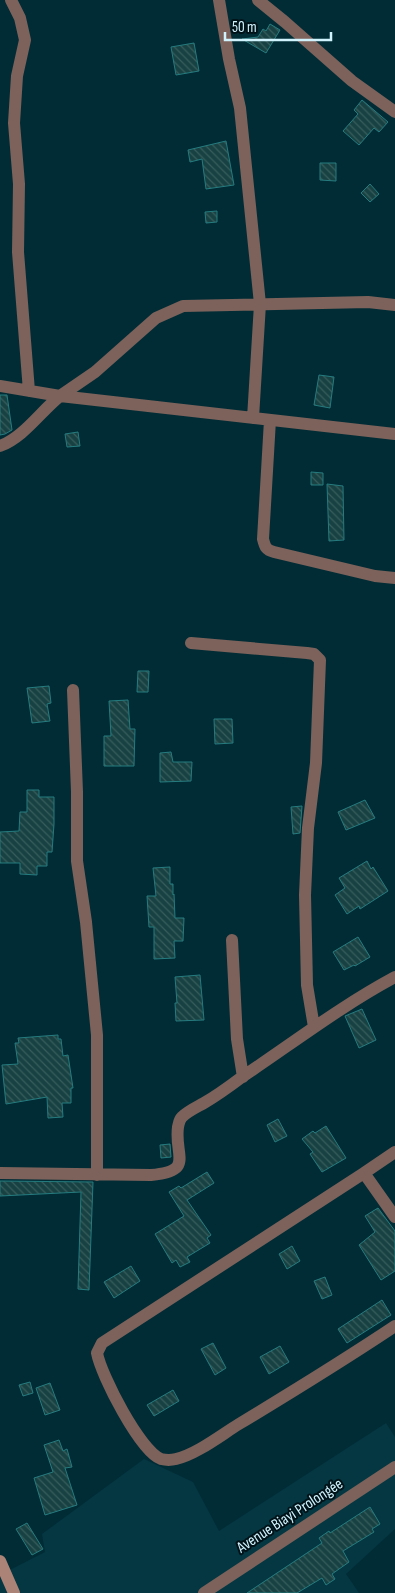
<svg xmlns="http://www.w3.org/2000/svg" width="395" height="1593" font-family="'Sofia Sans Condensed',sans-serif">
<style>
.built{fill:#043742}
.building{fill:url(#building-back-hatch);stroke:#257c7f}
.lines{fill:none;stroke-linecap:round;stroke-linejoin:round}
.minor{stroke:#7c625a;stroke-width:12}
.secondary{stroke:#ac8377;stroke-width:12}
.labels{text-anchor:middle;dominant-baseline:central;stroke-width:4;stroke-linejoin:round;paint-order:stroke}
.street-label{font-size:16px;fill:#d0f3fe;stroke:#001319}
</style>
<defs>
<pattern id="building-back-hatch" width="6" height="6" patternUnits="userSpaceOnUse" patternTransform="scale(1.25)"><rect width="6" height="6" fill="#174142"/><path d="M-1 5l2 2M0 0l6 6M5-1l2 2" fill="none" stroke="#385d5e"/></pattern>
</defs>
<rect width="100%" height="100%" fill="#012c36"/>
<!-- built -->
<path class="built" d="M 386,1423 L 395,1437 L 395,1529 L 346,1574 L 359,1593 L 0,1593 L 0,1575 L 45,1552 L 42,1534 L 144,1459 L 193,1482 L 219,1531 Z"/>
<!-- building -->
<path class="building" d="M 270,24 L 280,30 L 266,53 L 242,39 L 258,37 L 263,29 L 266,31 Z
M 194,43 L 199,71 L 176,75 L 171,47 Z
M 362,100 L 388,122 L 379,132 L 374,128 L 359,145 L 343,131 L 358,114 L 354,110 Z
M 226,141 L 234,185 L 206,189 L 202,159 L 190,162 L 188,150 Z
M 320,163 L 336,163 L 336,181 L 320,180 Z
M 370,184 L 379,194 L 370,202 L 361,193 Z
M 217,211 L 217,222 L 206,223 L 205,212 Z
M 319,375 L 334,377 L 330,408 L 314,405 Z
M 0,395 L 7,395 L 12,430 L 5,434 L 0,435 Z
M 78,432 L 80,446 L 67,447 L 65,434 Z
M 311,472 L 323,473 L 323,485 L 311,485 Z
M 327,484 L 343,486 L 344,540 L 329,541 Z
M 138,671 L 149,671 L 148,692 L 137,692 Z
M 49,686 L 51,703 L 47,704 L 50,721 L 32,723 L 27,688 Z
M 128,700 L 130,729 L 135,729 L 134,766 L 104,766 L 104,736 L 111,736 L 109,701 Z
M 214,719 L 232,719 L 233,743 L 215,744 Z
M 171,752 L 173,762 L 192,762 L 191,781 L 160,782 L 160,753 Z
M 27,790 L 39,790 L 39,797 L 54,797 L 54,824 L 52,852 L 47,852 L 47,866 L 37,866 L 37,875 L 20,874 L 20,863 L 0,863 L 0,832 L 19,831 L 20,812 L 27,812 Z
M 365,800 L 375,818 L 346,830 L 338,812 Z
M 302,806 L 300,833 L 293,834 L 291,807 Z
M 367,861 L 371,869 L 373,867 L 388,891 L 360,909 L 359,906 L 347,914 L 335,895 L 345,888 L 339,878 Z
M 170,867 L 170,884 L 173,884 L 173,895 L 174,894 L 175,918 L 184,918 L 183,941 L 174,941 L 175,958 L 154,959 L 154,927 L 149,927 L 147,896 L 156,896 L 153,868 Z
M 358,937 L 370,957 L 355,966 L 354,965 L 344,970 L 333,952 Z
M 200,975 L 204,1020 L 176,1021 L 175,1003 L 177,1003 L 175,977 Z
M 362,1009 L 376,1040 L 359,1048 L 345,1016 Z
M 58,1035 L 58,1039 L 61,1039 L 63,1056 L 68,1055 L 73,1088 L 71,1088 L 71,1103 L 62,1103 L 63,1117 L 48,1118 L 47,1097 L 6,1104 L 2,1065 L 18,1064 L 15,1043 L 19,1043 L 18,1038 Z
M 278,1119 L 287,1136 L 275,1142 L 267,1125 Z
M 326,1126 L 346,1158 L 322,1172 L 310,1154 L 313,1152 L 302,1139 L 313,1131 L 315,1133 Z
M 170,1144 L 171,1157 L 161,1158 L 160,1145 Z
M 207,1172 L 214,1183 L 187,1200 L 211,1235 L 207,1238 L 210,1243 L 187,1257 L 190,1262 L 180,1267 L 176,1260 L 172,1263 L 155,1234 L 184,1216 L 169,1192 L 179,1186 L 181,1188 Z
M 0,1181 L 93,1182 L 89,1290 L 78,1289 L 81,1192 L 0,1196 Z
M 378,1208 L 395,1231 L 395,1271 L 381,1280 L 359,1245 L 375,1232 L 365,1216 Z
M 292,1246 L 300,1261 L 287,1269 L 279,1254 Z
M 131,1266 L 140,1281 L 114,1298 L 104,1282 Z
M 325,1277 L 332,1295 L 322,1299 L 314,1281 Z
M 382,1300 L 391,1315 L 347,1343 L 338,1329 Z
M 213,1343 L 226,1368 L 215,1375 L 201,1349 Z
M 280,1346 L 289,1362 L 269,1374 L 260,1357 Z
M 30,1382 L 33,1393 L 23,1396 L 19,1385 Z
M 50,1383 L 60,1410 L 45,1415 L 36,1388 Z
M 173,1390 L 179,1401 L 154,1416 L 147,1405 Z
M 59,1440 L 63,1451 L 67,1449 L 72,1467 L 65,1468 L 77,1505 L 45,1515 L 34,1478 L 53,1472 L 44,1445 Z
M 370,1507 L 380,1524 L 372,1529 L 374,1532 L 343,1551 L 349,1562 L 332,1574 L 335,1579 L 326,1585 L 322,1578 L 297,1593 L 247,1593 L 322,1543 L 319,1538 L 329,1531 L 330,1533 Z
M 27,1523 L 43,1549 L 32,1555 L 16,1529 Z"/>
<g class="lines">
<!-- minor -->
<path class="minor" d="M 11,0 L 20,18 L 25,40 L 17,76 L 14,123 L 19,184 L 18,252 L 29,391
M 219,0 L 229,59 L 240,108 L 260,304 L 253,418
M 258,0 L 285,22 L 352,81 L 395,112
M 0,386 L 60,396 L 95,372 L 156,318 L 183,306 L 368,302 L 395,305
M 270,420 L 263,539 C 265,547 266,550 274,552 L 375,576 L 395,578
M 0,446 C 24,437 40,412 60,396 L 395,434
M 191,643 L 307,653 L 314,654 L 320,660 L 316,763 L 308,828 L 305,895 L 307,985 L 314,1027
M 73,690 L 77,792 L 77,861 L 86,922 L 97,1035 L 97,1175
M 232,940 L 237,1039 L 243,1077
M 0,1173 L 151,1175 C 195,1171 174,1156 178,1127 C 179,1123 179,1120 182,1117 C 188,1111 197,1107 204,1103 C 218,1095 230,1086 242,1077 C 293,1043 341,1006 395,977
M 364,1173 L 395,1152
M 395,1217 L 364,1173 L 102,1343 L 97,1353 C 101,1375 140,1451 161,1459 C 165,1460 172,1460 176,1459 C 197,1454 221,1435 239,1424 C 292,1392 344,1360 395,1326
M 204,1593 L 395,1467"/>
<!-- secondary -->
<path class="secondary" d="M 0,1561 L 14,1593"/>
</g>
<g class="labels">
<!-- street labels -->
<g class="street-label">
<text transform="translate(290 1516) rotate(-33)">Avenue Biayi Prolongée</text>
</g>
</g>
<!-- scale -->
<path d="M225 32v8h106v-8" fill="none" stroke="#d0f3fe" stroke-width="2.5"/>
<text x="232" y="32" font-size="15" fill="#d0f3fe" stroke="#001319" stroke-width="4" paint-order="stroke">50 m</text>
</svg>
